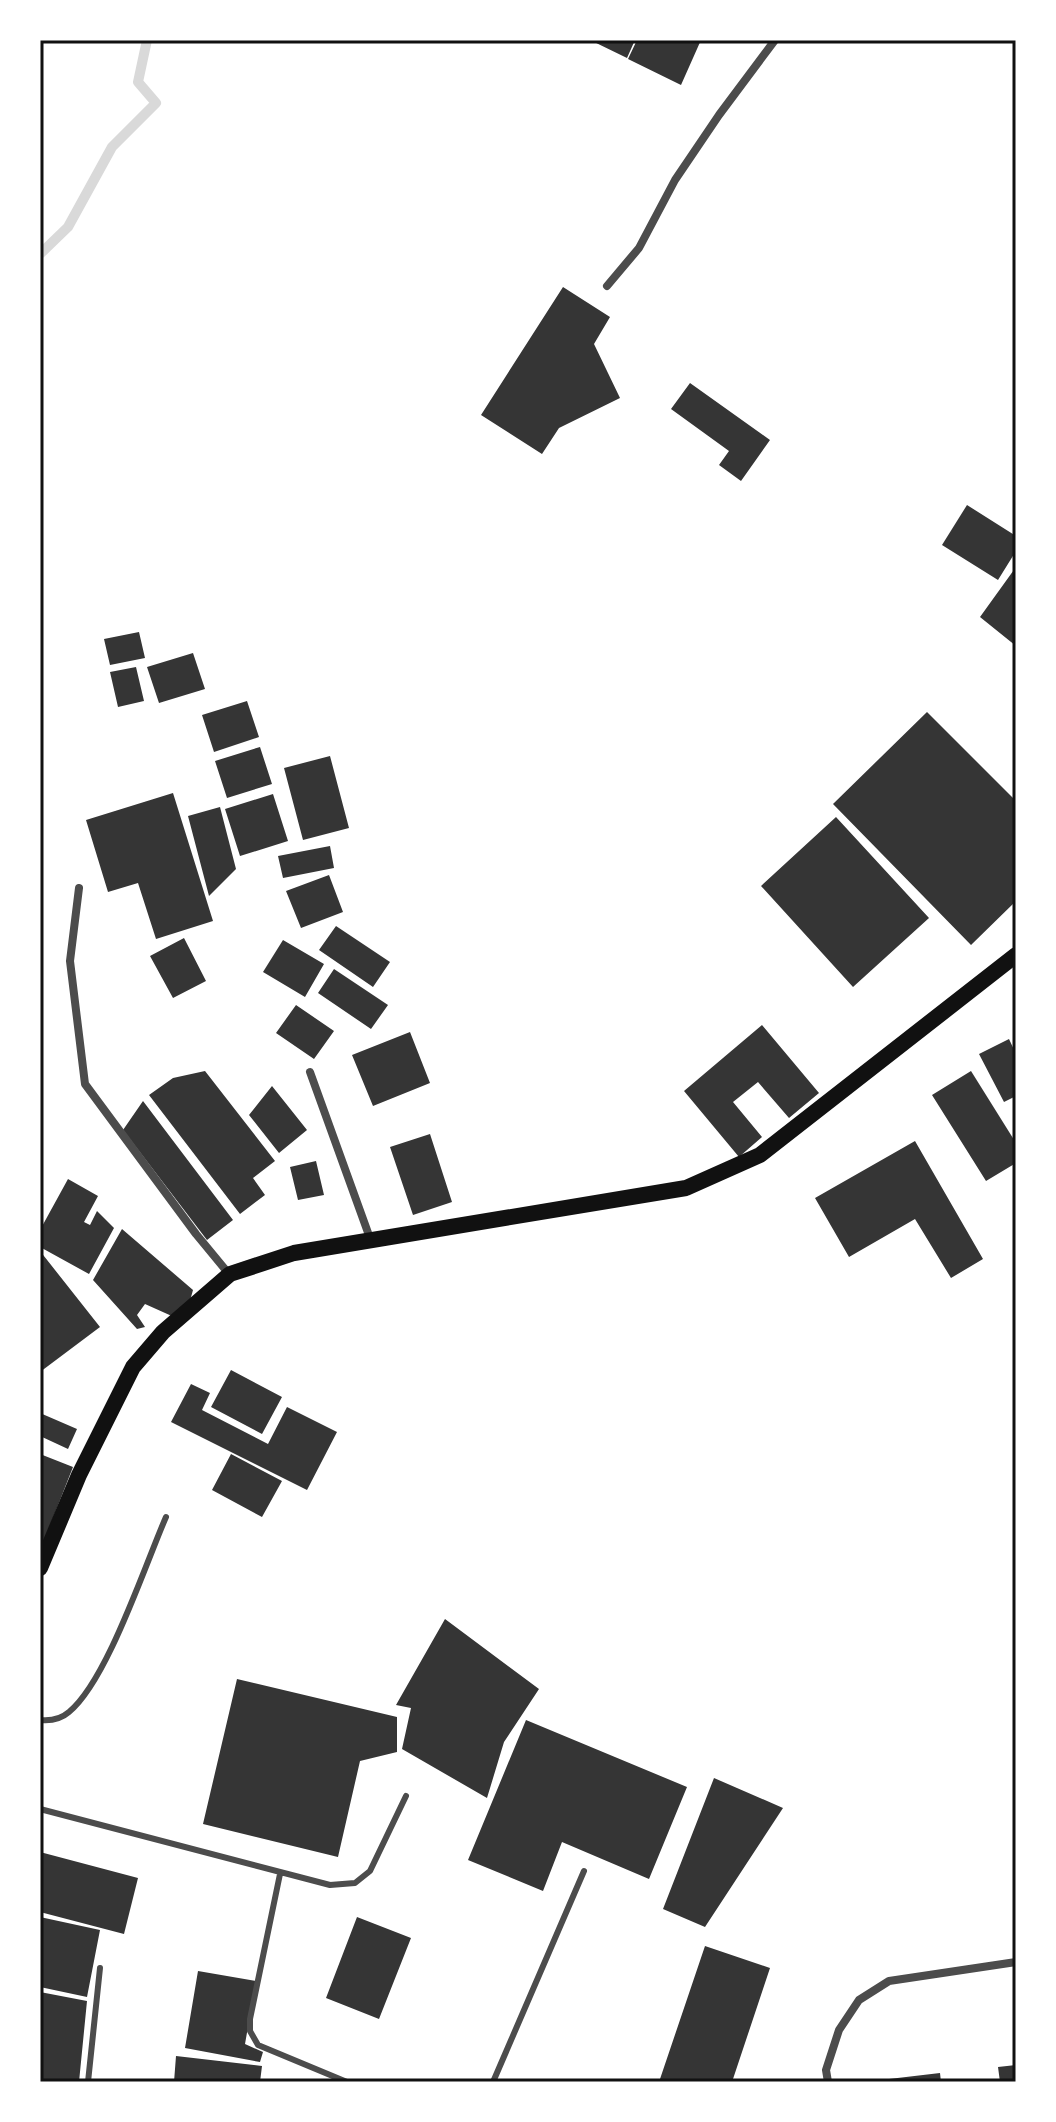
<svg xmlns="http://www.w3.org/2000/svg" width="1056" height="2122" font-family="Rubik,sans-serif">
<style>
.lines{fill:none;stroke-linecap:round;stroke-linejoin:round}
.stream{stroke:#d9d9d9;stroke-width:10}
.building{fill:#353535}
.service{stroke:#4c4c4c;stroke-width:6}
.minor{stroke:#4c4c4c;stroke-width:8}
.secondary{stroke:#111;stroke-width:16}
.neatline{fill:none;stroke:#111;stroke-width:3}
</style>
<rect width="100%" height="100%" fill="#fff"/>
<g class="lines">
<!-- stream -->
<path class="stream" d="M 40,254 L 68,227 L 112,147 L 156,103 L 138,82 L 147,40"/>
</g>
<!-- building -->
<path class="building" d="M 590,40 L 635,40 L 627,58 Z
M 637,40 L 701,40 L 681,85 L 628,59 Z
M 563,287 L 610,317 L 594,344 L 620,398 L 559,428 L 542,454 L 481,415 Z
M 690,383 L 770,440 L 741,481 L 719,465 L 729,451 L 671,409 Z
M 967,505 L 1016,536 L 1016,551 L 998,580 L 942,545 Z
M 1016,567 L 1016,646 L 980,617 Z
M 139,632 L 145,658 L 110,665 L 104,639 Z
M 193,653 L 205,689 L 159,703 L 147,667 Z
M 136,667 L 144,701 L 118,707 L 110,672 Z
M 247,701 L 259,737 L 214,752 L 202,715 Z
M 927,712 L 1016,801 L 1016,901 L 971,945 L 833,804 Z
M 260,747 L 272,784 L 227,798 L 215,761 Z
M 330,756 L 349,828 L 303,840 L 284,768 Z
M 173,793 L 213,921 L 156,939 L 138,883 L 108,892 L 86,820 Z
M 273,794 L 288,841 L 240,856 L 225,809 Z
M 220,807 L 236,869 L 209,896 L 188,816 Z
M 836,817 L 929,918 L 853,987 L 761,886 Z
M 330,846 L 334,868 L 283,878 L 278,856 Z
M 329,875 L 343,912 L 301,928 L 286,891 Z
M 336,926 L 390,962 L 373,987 L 319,950 Z
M 184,938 L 206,981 L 173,998 L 150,956 Z
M 283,940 L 324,964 L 305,997 L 263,972 Z
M 334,969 L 388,1005 L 371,1029 L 318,993 Z
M 296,1005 L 334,1031 L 314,1059 L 276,1033 Z
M 762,1025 L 819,1093 L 789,1118 L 758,1082 L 733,1102 L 762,1137 L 739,1157 L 684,1091 Z
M 410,1032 L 430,1083 L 373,1106 L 352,1055 Z
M 1009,1039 L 1016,1054 L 1016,1096 L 1004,1102 L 979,1054 Z
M 205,1071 L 275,1161 L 253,1178 L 265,1195 L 240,1214 L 149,1095 L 173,1078 Z
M 971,1071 L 1016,1143 L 1016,1163 L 986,1181 L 932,1095 Z
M 272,1086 L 307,1130 L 279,1153 L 249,1115 Z
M 143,1101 L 233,1220 L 207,1240 L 123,1130 Z
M 430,1134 L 452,1202 L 413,1215 L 390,1147 Z
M 915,1141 L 983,1259 L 951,1278 L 915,1219 L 849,1257 L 815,1198 Z
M 316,1161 L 324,1195 L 298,1200 L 290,1167 Z
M 68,1179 L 98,1196 L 84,1222 L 90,1225 L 97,1211 L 114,1228 L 89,1274 L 40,1247 L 40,1230 Z
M 122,1229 L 193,1290 L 188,1308 L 174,1317 L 145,1304 L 137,1315 L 145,1327 L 137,1329 L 93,1280 Z
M 40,1251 L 100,1327 L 40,1372 Z
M 231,1370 L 282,1397 L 262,1434 L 211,1407 Z
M 191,1384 L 210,1393 L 202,1410 L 268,1444 L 287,1407 L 337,1432 L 307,1490 L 171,1422 Z
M 40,1413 L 77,1429 L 68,1449 L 40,1436 Z
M 40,1454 L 73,1467 L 40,1551 Z
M 231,1454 L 282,1481 L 262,1517 L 212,1490 Z
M 445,1619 L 539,1689 L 504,1742 L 487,1798 L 402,1749 L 411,1708 L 396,1705 Z
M 237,1679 L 397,1717 L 397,1752 L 360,1761 L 338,1857 L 203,1824 Z
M 526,1720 L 687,1787 L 649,1879 L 562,1842 L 543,1891 L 468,1860 Z
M 714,1778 L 783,1808 L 705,1927 L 663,1909 Z
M 40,1852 L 138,1878 L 124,1934 L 40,1912 Z
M 40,1917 L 100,1930 L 87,1997 L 40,1987 Z
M 357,1917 L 411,1938 L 379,2019 L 326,1998 Z
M 705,1946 L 770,1968 L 732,2082 L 659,2082 Z
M 198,1971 L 256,1981 L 245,2044 L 263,2052 L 260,2062 L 185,2048 Z
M 40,1992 L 87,2001 L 79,2082 L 40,2082 Z
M 176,2056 L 262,2066 L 260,2082 L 174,2082 Z
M 1016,2065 L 1016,2082 L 1000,2082 L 998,2067 Z
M 940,2073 L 941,2082 L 890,2082 L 889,2079 Z"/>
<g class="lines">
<!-- service -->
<path class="service" d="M 40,1720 C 50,1721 61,1719 69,1712 C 107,1681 145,1565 166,1517
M 40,1809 L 330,1885 L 355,1883 L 370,1871 L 406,1796
M 280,1874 L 250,2019 L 250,2031 L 258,2045 L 347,2082
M 88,2082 L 100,1968
M 493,2082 L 584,1871"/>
<!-- minor -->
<path class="minor" d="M 607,286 L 639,248 L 675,180 L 719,115 L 775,40
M 79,888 L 70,961 L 85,1084 L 196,1234 L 229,1274
M 310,1072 L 371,1241
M 828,2082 L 826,2070 L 839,2030 L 859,2000 L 889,1981 L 1016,1962"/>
<!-- secondary -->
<path class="secondary" d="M 40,1568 L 79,1475 L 133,1367 L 163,1332 L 230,1274 L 294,1253 L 686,1188 L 760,1155 L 1016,955"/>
</g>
<!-- border -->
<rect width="1056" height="2122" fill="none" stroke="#ffffff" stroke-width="84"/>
<rect x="42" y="42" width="972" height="2038" class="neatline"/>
</svg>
